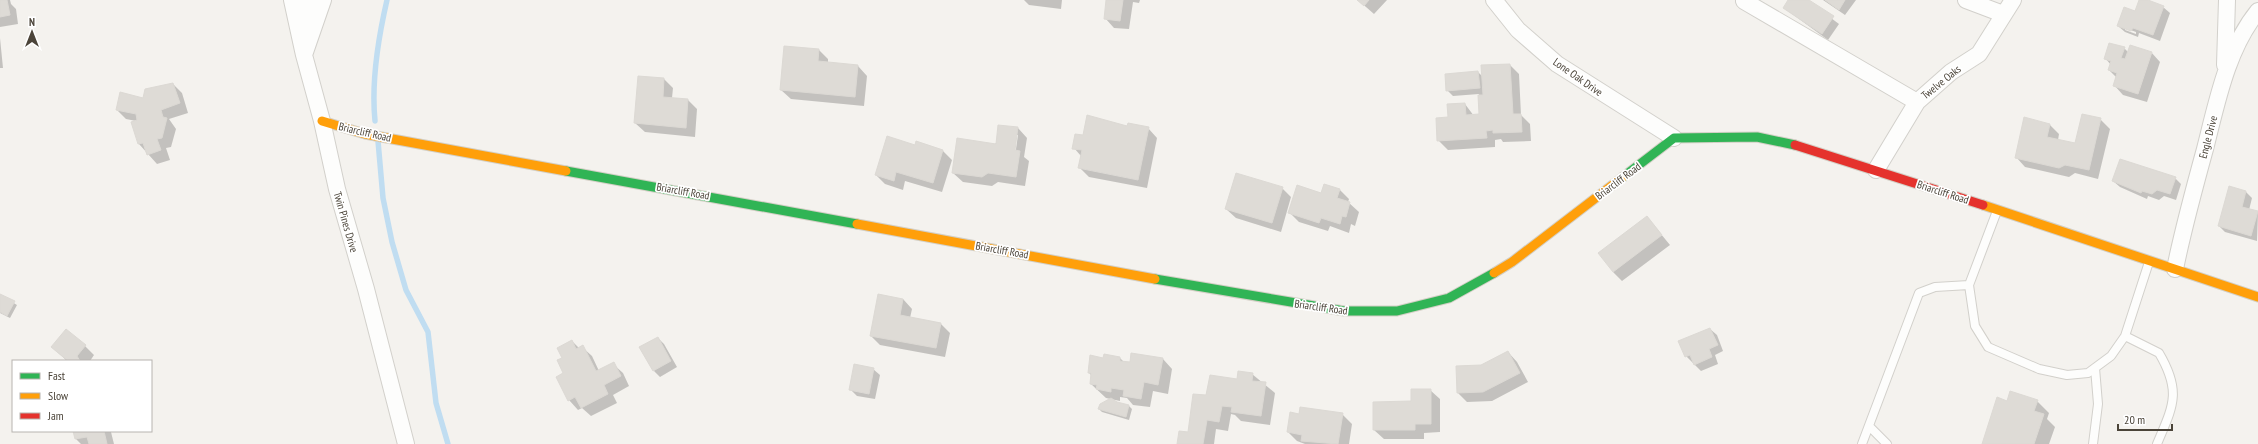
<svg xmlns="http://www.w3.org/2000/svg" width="2258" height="444" font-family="'PT Sans Narrow',sans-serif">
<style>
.shadow{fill:#0003;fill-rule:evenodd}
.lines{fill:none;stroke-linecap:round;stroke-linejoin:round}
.stream{stroke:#c0ddf1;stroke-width:5.5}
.building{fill:#dedbd6;stroke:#dcd9d4}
.lane-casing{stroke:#d2d0cb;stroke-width:10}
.street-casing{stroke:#d2d0cb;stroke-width:18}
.fast-casing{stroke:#d3cfc5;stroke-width:11}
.slow-casing{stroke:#d3cfc5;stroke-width:11}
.jam-casing{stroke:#d3cfc5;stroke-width:11}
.lane{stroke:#fdfdfc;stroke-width:8}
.street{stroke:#fdfdfc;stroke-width:16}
.fast{stroke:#30b455;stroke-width:9}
.slow{stroke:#ff9f0a;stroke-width:9}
.jam{stroke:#e5322d;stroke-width:9}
.labels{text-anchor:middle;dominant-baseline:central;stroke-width:3.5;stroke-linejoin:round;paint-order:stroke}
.street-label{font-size:11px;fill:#4b4439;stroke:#fff}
</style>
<rect width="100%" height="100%" fill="#f4f2ee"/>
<!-- shadow -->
<path class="shadow" d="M 0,0 L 10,0 L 11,4 L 16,9 L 18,24 L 0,27 Z
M 1024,0 L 1062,0 L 1061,9 L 1029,5 Z
M 1107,0 L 1140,0 L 1139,3 L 1133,2 L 1129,29 L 1114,28 L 1105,18 Z
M 1358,0 L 1387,0 L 1374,14 Z
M 1789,0 L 1807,0 L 1839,24 L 1828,40 L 1784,8 Z
M 1823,0 L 1856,0 L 1845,15 Z
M 2140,0 L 2163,7 L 2170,13 L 2160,41 L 2139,33 L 2138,37 L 2125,32 L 2118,26 L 2135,12 ZM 2125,28 L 2136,32 L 2136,34 L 2125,30 Z
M 0,38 L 3,68 L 0,68 Z
M 2124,48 L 2128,52 L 2151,52 L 2160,62 L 2147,102 L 2123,95 L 2114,85 L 2116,77 L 2109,70 L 2111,65 L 2105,58 Z
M 819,50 L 828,59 L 828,63 L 858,66 L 867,76 L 864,106 L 791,99 L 781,90 Z
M 1510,65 L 1519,74 L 1521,115 L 1530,124 L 1531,141 L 1503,142 L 1501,139 L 1495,140 L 1495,147 L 1448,150 L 1438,140 L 1449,118 L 1465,104 L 1474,116 L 1480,115 L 1479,94 L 1453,96 L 1447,90 L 1478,72 L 1483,77 Z
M 664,79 L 673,88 L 672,98 L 688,100 L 697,109 L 695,137 L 645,132 L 635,123 Z
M 173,84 L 182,93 L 188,113 L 169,119 L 176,129 L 171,147 L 166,148 L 170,160 L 157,164 L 139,144 L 132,122 L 136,121 L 126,119 L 117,110 Z
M 2025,119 L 2050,125 L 2059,134 L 2058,140 L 2076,144 L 2100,119 L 2110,129 L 2098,179 L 2075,173 L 2069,177 L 2025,167 L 2016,157 Z
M 1128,127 L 1148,128 L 1157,138 L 1147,188 L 1089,177 L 1079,167 L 1081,156 L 1074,148 L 1084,136 Z
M 1018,128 L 1027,138 L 1024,157 L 1029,161 L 1025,186 L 998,182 L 992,186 L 963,182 L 953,173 ZM 1016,135 L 1018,135 L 1015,156 L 1013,155 Z
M 917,143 L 943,151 L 952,160 L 942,192 L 905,181 L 903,190 L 885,184 L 876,175 L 916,146 Z
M 2175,178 L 2181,184 L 2176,200 L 2164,196 L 2159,200 L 2148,196 L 2147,199 L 2120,187 L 2113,181 Z
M 2230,187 L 2246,192 L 2252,198 L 2249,210 L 2258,212 L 2257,241 L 2225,232 L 2219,226 Z
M 1282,188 L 1291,197 L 1281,232 L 1236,218 L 1226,209 Z
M 1340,190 L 1349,199 L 1348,202 L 1359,212 L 1355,226 L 1351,224 L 1349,233 L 1330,226 L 1328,231 L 1299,222 L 1290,213 Z
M 1647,217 L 1670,245 L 1622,281 L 1613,272 Z
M 0,295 L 17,305 L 10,318 L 0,313 Z
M 903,299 L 912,309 L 910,318 L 940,323 L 950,333 L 945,357 L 880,345 L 871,336 Z
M 1710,329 L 1717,335 L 1723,351 L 1715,355 L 1718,364 L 1701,371 L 1686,356 Z
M 658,338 L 664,344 L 677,367 L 660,377 L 654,371 L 640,347 Z
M 572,341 L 579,348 L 582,347 L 592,356 L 599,371 L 613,364 L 623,373 L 629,386 L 613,395 L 617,403 L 591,416 L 582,408 L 578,410 L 569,400 L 563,358 Z
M 85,346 L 94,355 L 90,361 L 67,361 L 52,347 Z
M 1508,352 L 1517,362 L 1528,382 L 1492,401 L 1467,402 L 1458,393 L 1482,366 Z
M 1104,355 L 1120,358 L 1125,363 L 1163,359 L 1172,369 L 1168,394 L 1153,391 L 1150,407 L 1133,405 L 1127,398 L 1120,397 L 1120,401 L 1106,398 L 1091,384 L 1092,376 L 1089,373 L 1104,359 Z
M 873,369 L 880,375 L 875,399 L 857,396 L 850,389 Z
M 1252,374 L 1275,393 L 1270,425 L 1241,421 L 1235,415 L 1231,414 L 1228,431 L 1216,429 L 1214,444 L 1178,444 L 1189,433 L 1207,396 Z
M 1430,390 L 1440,399 L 1440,432 L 1424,433 L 1424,439 L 1384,439 L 1374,430 Z
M 2037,401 L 2049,413 L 2047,419 L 2055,427 L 2049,444 L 1983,444 L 2008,402 Z
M 1117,403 L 1129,406 L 1132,409 L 1129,420 L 1102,412 L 1099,409 Z
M 1342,414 L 1352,424 L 1349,444 L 1305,444 L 1297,441 L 1288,432 L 1300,415 Z
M 74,431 L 113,431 L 111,432 L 114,444 L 81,444 L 76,439 Z"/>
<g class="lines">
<!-- stream -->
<path class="stream" d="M 375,121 C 371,81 378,39 387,0
M 378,141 L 383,198 L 392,242 L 406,290 L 428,332 L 436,403 L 448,444"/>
</g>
<!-- building -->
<path class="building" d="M 0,0 L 7,0 L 10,15 L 0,17 Z
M 1106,0 L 1123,0 L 1120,21 L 1104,19 Z
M 1357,0 L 1369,0 L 1364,6 Z
M 1788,0 L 1809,0 L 1834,16 L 1822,34 L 1783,8 Z
M 1825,0 L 1845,0 L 1839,10 Z
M 2139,0 L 2148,0 L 2164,6 L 2153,35 L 2133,28 L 2131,31 L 2117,26 L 2124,7 L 2135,11 Z
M 2109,43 L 2125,47 L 2121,58 L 2125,59 L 2130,45 L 2152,52 L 2138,94 L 2113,86 L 2117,73 L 2108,70 L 2111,61 L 2104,59 Z
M 784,46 L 819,49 L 818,61 L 858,65 L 855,97 L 780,90 Z
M 1510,64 L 1513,114 L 1521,114 L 1522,132 L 1493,133 L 1493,130 L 1486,131 L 1487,138 L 1437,141 L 1436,118 L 1448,117 L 1447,104 L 1465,103 L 1466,115 L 1479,114 L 1478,95 L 1483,95 L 1481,65 Z
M 1478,71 L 1480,88 L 1446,91 L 1445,74 Z
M 638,76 L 664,78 L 663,97 L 688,99 L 686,128 L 634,123 Z
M 173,83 L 180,103 L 161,110 L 163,117 L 167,118 L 162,138 L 157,139 L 161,150 L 147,155 L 143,143 L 138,144 L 131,122 L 137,120 L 136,114 L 116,110 L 120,92 L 143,98 L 145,89 Z
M 2082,114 L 2101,118 L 2089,170 L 2065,165 L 2059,168 L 2015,158 L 2024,117 L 2050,124 L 2047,137 L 2075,143 Z
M 1087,115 L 1127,126 L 1128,123 L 1149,127 L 1138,180 L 1078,168 L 1082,150 L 1072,149 L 1075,134 L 1083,135 Z
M 998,125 L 1018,127 L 1015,150 L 1020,151 L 1016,177 L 988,173 L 982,177 L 952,173 L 957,138 L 996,144 Z
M 887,136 L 915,145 L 916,141 L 943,150 L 933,183 L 896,172 L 894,181 L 875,175 Z
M 2120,159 L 2176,177 L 2170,194 L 2157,190 L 2152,194 L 2142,191 L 2141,193 L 2112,181 Z
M 1236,173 L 1283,187 L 1272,223 L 1225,209 Z
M 1324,184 L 1340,189 L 1337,198 L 1350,202 L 1346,217 L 1342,216 L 1340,224 L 1321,218 L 1319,223 L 1288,213 L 1297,185 L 1321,193 Z
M 2229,186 L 2246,191 L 2242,207 L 2258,211 L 2251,236 L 2218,226 Z
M 1647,216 L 1662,235 L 1613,272 L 1598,253 Z
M 0,294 L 15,301 L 7,316 L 0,312 Z
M 878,294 L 903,299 L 900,315 L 941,323 L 936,348 L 870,336 Z
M 1710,328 L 1718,345 L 1709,349 L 1712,357 L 1694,365 L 1690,355 L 1685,357 L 1678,341 Z
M 66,329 L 86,345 L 77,356 L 80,361 L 68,361 L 51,347 Z
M 658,337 L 671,361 L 653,371 L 639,347 Z
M 572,340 L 576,349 L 583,345 L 596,371 L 614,362 L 621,376 L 604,385 L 608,394 L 581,408 L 575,397 L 568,401 L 556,377 L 563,373 L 557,360 L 562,358 L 557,348 Z
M 1508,351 L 1520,373 L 1483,392 L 1457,393 L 1456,366 L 1481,365 Z
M 1131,353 L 1163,358 L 1158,385 L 1144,382 L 1141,399 L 1123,396 L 1124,390 L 1111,388 L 1111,392 L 1096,389 L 1097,385 L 1090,384 L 1091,373 L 1088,373 L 1090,355 L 1103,358 L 1104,354 L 1120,357 L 1120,361 L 1130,362 Z
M 854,364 L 874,368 L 869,394 L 849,390 Z
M 1238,371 L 1253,373 L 1252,381 L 1266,382 L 1261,416 L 1231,412 L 1232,407 L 1222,406 L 1219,422 L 1207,420 L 1203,444 L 1177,444 L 1179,431 L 1188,432 L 1193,394 L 1206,395 L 1210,375 L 1237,379 Z
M 1411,389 L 1431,389 L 1431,424 L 1415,424 L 1415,430 L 1373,430 L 1373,402 L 1411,401 Z
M 2010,391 L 2038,400 L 2034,411 L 2044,414 L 2034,444 L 1982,444 L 1997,397 L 2007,401 Z
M 1111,398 L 1117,402 L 1129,405 L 1126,417 L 1098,409 L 1100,404 Z
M 1300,407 L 1343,413 L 1338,444 L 1301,441 L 1302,435 L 1287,432 L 1290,412 L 1299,414 Z
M 73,431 L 104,431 L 107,444 L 89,444 L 87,437 L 75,439 Z"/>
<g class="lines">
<!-- lane casing -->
<g class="lane-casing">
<path id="lane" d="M 2149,262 L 2125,336 L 2159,353 C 2182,392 2173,406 2157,444
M 1969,285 L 1975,326 L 1988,347 L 2039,369 L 2067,375 L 2088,373 L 2111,356 L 2125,336
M 1869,426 L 1887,444
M 1862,444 L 1919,293 L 1935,287 L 1969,285 L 1997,211
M 2093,444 L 2098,404 L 2095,368"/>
</g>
<!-- street casing -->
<g class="street-casing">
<path id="street" d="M 292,0 L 304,55
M 323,0 L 304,55 L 322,121 L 337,189 L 366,289 L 406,444
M 1494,0 L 1518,30 L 1557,64 L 1674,138
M 1966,0 L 2003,14
M 1744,1 L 1917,102
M 305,36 L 307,0
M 2225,65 L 2227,0
M 1876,170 L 1917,102 L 1951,72 L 1979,54 L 2013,0
M 2175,269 C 2183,229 2194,189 2205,149 C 2217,102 2227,49 2258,11"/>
</g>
<!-- fast casing -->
<g class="fast-casing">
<path id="fast" d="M 566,171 L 857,224
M 1623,177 L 1674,138 L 1757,137 L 1795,145
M 1155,279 L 1344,311 L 1397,311 L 1449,298 L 1494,273"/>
</g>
<!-- slow casing -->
<g class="slow-casing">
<path id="slow" d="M 322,121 L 365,134 L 566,171
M 1983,205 L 2258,297
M 857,224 L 1155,279
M 1494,273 L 1512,262 L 1623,177"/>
</g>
<!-- jam casing -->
<g class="jam-casing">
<path id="jam" d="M 1795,145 L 1983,205"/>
</g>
<!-- lane -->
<use href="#lane" class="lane"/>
<!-- street -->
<use href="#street" class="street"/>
<!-- fast -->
<use href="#fast" class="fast"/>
<!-- slow -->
<use href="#slow" class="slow"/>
<!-- jam -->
<use href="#jam" class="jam"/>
</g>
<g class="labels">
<!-- street labels -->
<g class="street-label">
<text transform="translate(1578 77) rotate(35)">Lone Oak Drive</text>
<text transform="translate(1941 82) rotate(-39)">Twelve Oaks</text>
<text transform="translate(365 132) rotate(13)">Briarcliff Road</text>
<text transform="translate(2208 137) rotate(-75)">Engle Drive</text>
<text transform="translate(1618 181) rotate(-37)">Briarcliff Road</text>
<text transform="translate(683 191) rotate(10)">Briarcliff Road</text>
<text transform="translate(1943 192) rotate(18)">Briarcliff Road</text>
<text transform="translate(346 222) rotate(74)">Twin Pines Drive</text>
<text transform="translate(1002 250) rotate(10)">Briarcliff Road</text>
<text transform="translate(1321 307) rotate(8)">Briarcliff Road</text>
</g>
</g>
<!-- legend -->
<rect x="12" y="360" width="140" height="72" fill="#ffffff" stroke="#b7b4b0"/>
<rect x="20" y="373" width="20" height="6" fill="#30b455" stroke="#b7b4b0"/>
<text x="48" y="380" font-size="12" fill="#4b4439">Fast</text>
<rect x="20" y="393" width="20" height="6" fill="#ff9f0a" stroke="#b7b4b0"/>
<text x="48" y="400" font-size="12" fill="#4b4439">Slow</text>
<rect x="20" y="413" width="20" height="6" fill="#e5322d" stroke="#b7b4b0"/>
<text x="48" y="420" font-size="12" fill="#4b4439">Jam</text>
<!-- north arrow -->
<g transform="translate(32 32)" stroke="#ffffff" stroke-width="3" paint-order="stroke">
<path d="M0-3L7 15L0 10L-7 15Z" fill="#4b4439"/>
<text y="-6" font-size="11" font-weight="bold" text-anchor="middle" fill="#4b4439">N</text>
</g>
<!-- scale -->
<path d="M2118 424v6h54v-6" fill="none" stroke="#4b4439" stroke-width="2"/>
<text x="2124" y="424" font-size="12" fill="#4b4439" stroke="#ffffff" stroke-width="3" paint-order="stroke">20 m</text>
</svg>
